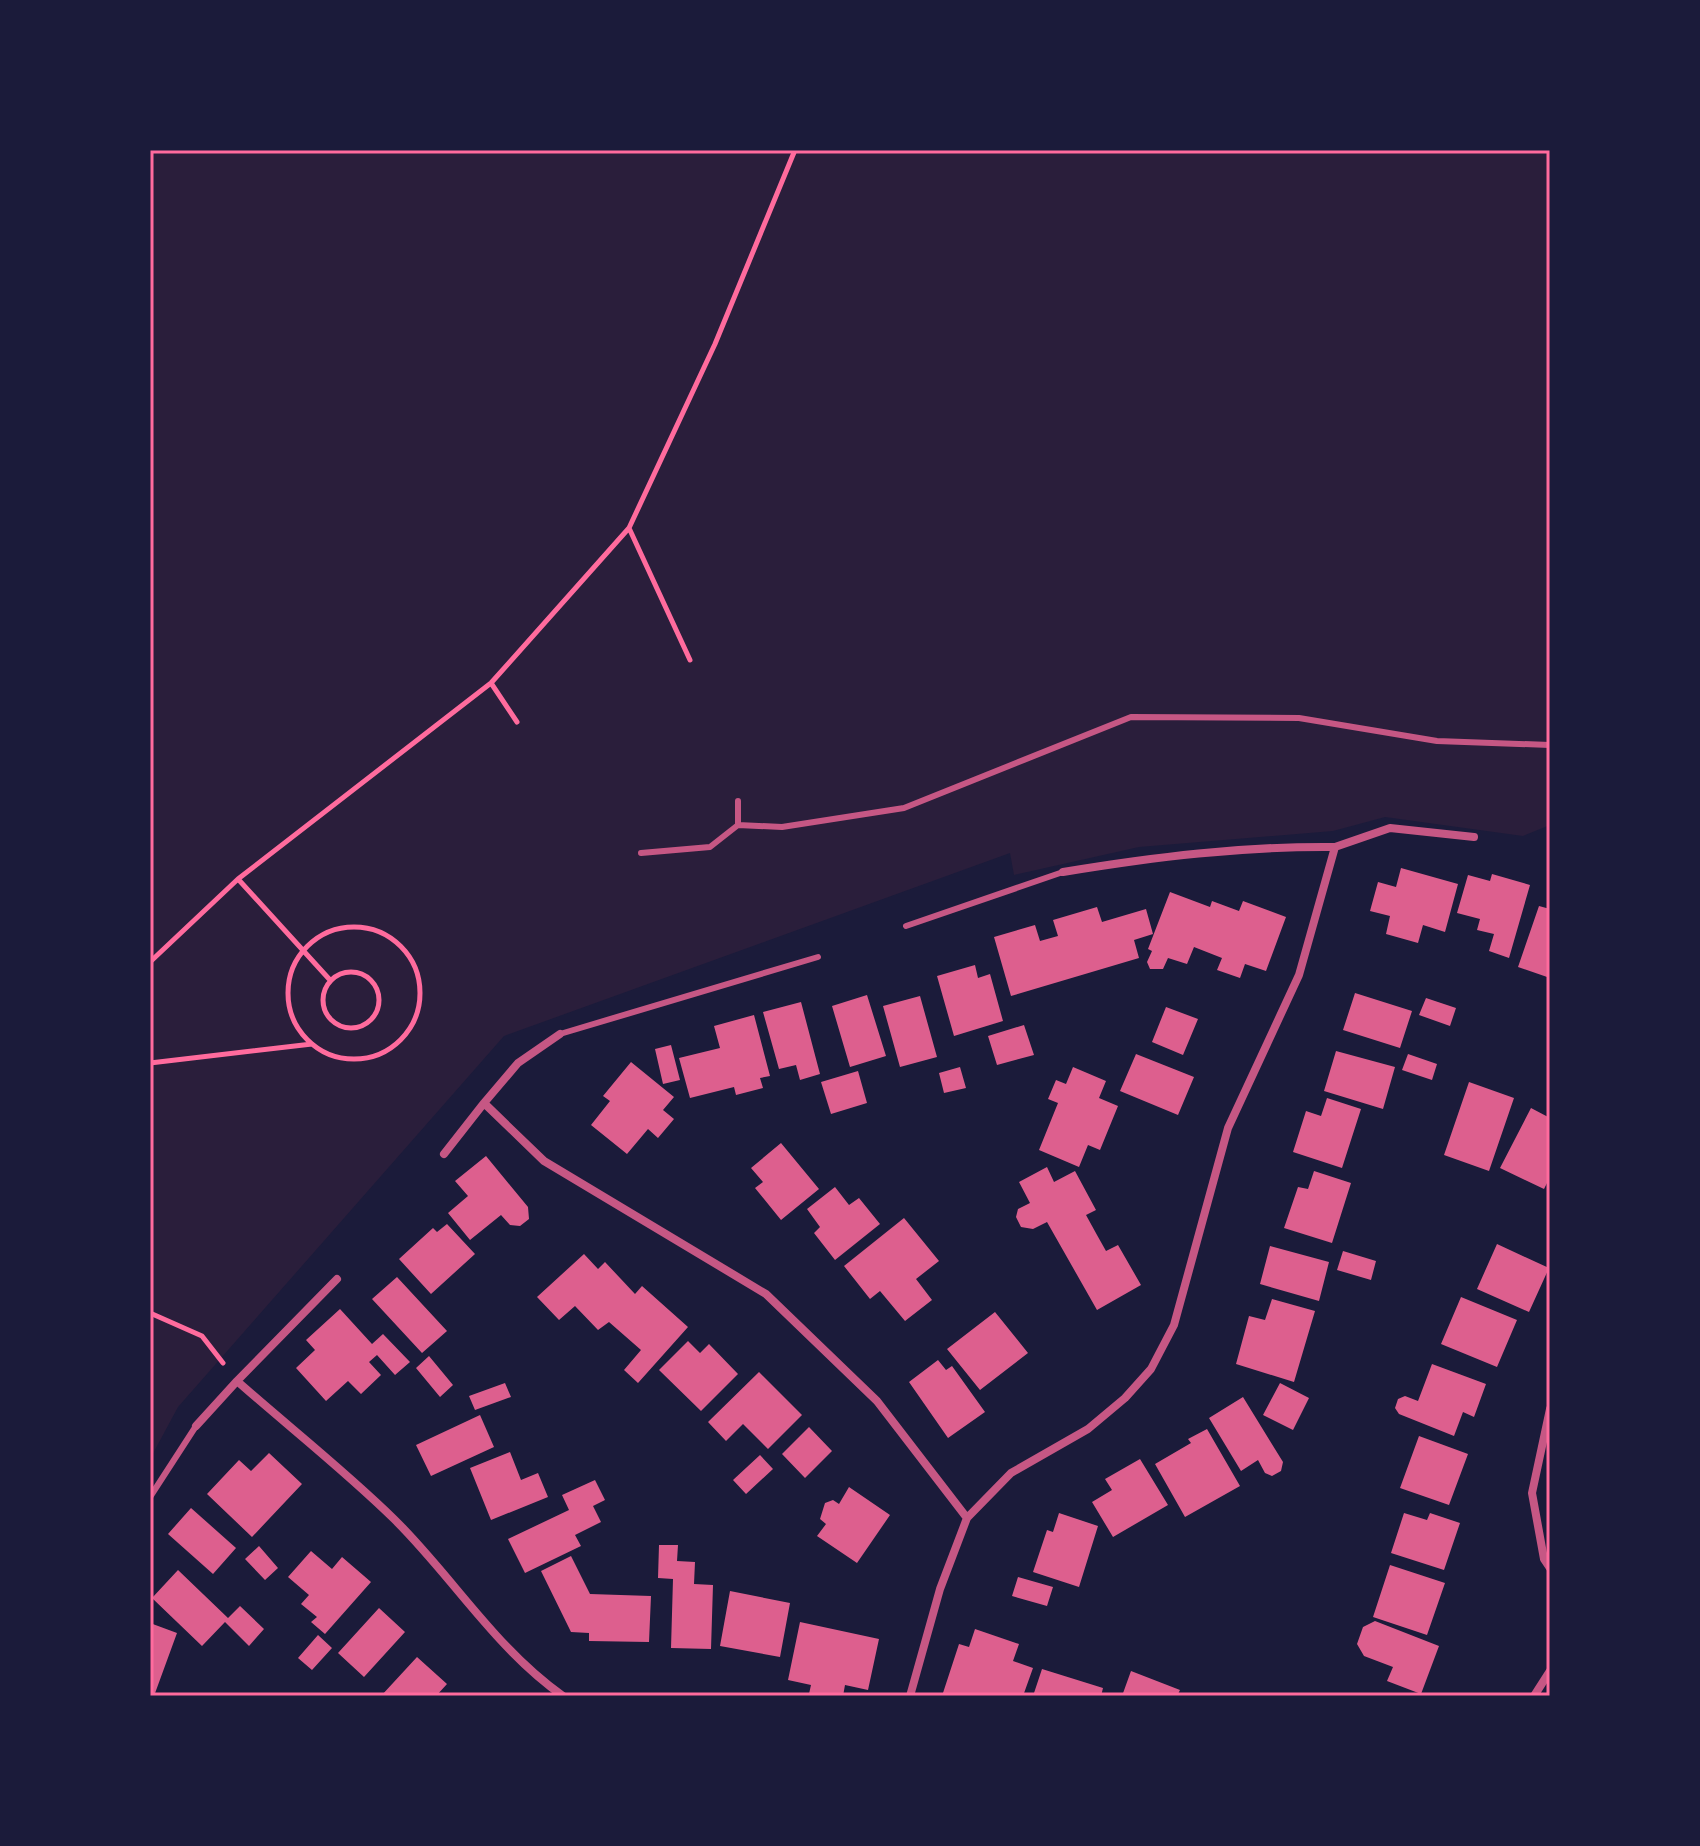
<svg xmlns="http://www.w3.org/2000/svg" width="1700" height="1846" font-family="'Nunito Sans',sans-serif">
<style>
.green{fill:#2a1e3b}
.building{fill:#dd5f8e}
.lines{fill:none;stroke-linecap:round;stroke-linejoin:round}
.path{stroke:#ff6b9d;stroke-width:5}
.service{stroke:#c65784;stroke-width:6}
.minor{stroke:#c65784;stroke-width:8}
.neatline{fill:none;stroke:#ff6b9d;stroke-width:3}
</style>
<rect width="100%" height="100%" fill="#1b1b3a"/>
<!-- green -->
<path class="green" d="M 150,150 L 1550,150 L 1550,825 L 1523,836 L 1385,817 L 1333,831 L 1139,847 L 1014,875 L 1010,853 L 504,1036 L 178,1407 L 150,1459 Z"/>
<!-- building -->
<path class="building" d="M 1401,868 L 1458,884 L 1445,932 L 1423,925 L 1418,943 L 1386,934 L 1390,916 L 1370,911 L 1378,882 L 1396,887 Z
M 1492,874 L 1530,885 L 1509,958 L 1489,951 L 1494,934 L 1477,930 L 1480,919 L 1457,913 L 1468,875 L 1490,881 Z
M 1170,892 L 1210,907 L 1212,901 L 1239,911 L 1243,901 L 1286,917 L 1266,971 L 1245,964 L 1240,978 L 1217,970 L 1222,958 L 1194,947 L 1187,964 L 1168,958 L 1163,969 L 1150,969 L 1147,962 L 1152,951 L 1148,949 Z
M 1539,906 L 1550,909 L 1550,978 L 1518,967 Z
M 1097,907 L 1102,922 L 1146,909 L 1153,934 L 1134,940 L 1139,958 L 1011,996 L 994,937 L 1035,925 L 1040,941 L 1058,936 L 1053,920 Z
M 975,965 L 978,978 L 990,974 L 1003,1021 L 954,1036 L 937,976 Z
M 1355,993 L 1412,1011 L 1400,1048 L 1343,1030 Z
M 867,995 L 886,1056 L 850,1067 L 832,1006 Z
M 920,996 L 937,1057 L 900,1067 L 883,1006 Z
M 1426,998 L 1456,1008 L 1450,1026 L 1419,1015 Z
M 801,1002 L 820,1074 L 800,1080 L 796,1065 L 779,1069 L 763,1012 Z
M 1166,1007 L 1198,1019 L 1183,1055 L 1152,1042 Z
M 754,1015 L 770,1076 L 760,1078 L 763,1088 L 736,1095 L 734,1087 L 690,1098 L 679,1058 L 720,1048 L 714,1026 Z
M 1024,1025 L 1034,1055 L 997,1065 L 988,1036 Z
M 671,1045 L 680,1080 L 663,1084 L 655,1049 Z
M 1336,1051 L 1395,1067 L 1383,1109 L 1324,1091 Z
M 1136,1054 L 1194,1077 L 1178,1115 L 1120,1091 Z
M 1408,1054 L 1437,1064 L 1432,1080 L 1402,1070 Z
M 631,1062 L 674,1097 L 663,1110 L 674,1119 L 658,1138 L 648,1129 L 627,1154 L 591,1125 L 610,1101 L 603,1096 Z
M 960,1067 L 966,1088 L 944,1093 L 939,1073 Z
M 1073,1067 L 1106,1081 L 1099,1098 L 1118,1106 L 1100,1150 L 1088,1145 L 1079,1167 L 1039,1150 L 1058,1103 L 1048,1099 L 1056,1080 L 1066,1084 Z
M 858,1071 L 867,1103 L 831,1114 L 821,1082 Z
M 1469,1082 L 1514,1098 L 1489,1171 L 1444,1155 Z
M 1327,1098 L 1361,1109 L 1342,1168 L 1293,1152 L 1306,1111 L 1321,1116 Z
M 1531,1108 L 1550,1118 L 1550,1177 L 1544,1189 L 1500,1168 Z
M 781,1143 L 819,1189 L 781,1220 L 755,1188 L 763,1182 L 751,1168 Z
M 486,1156 L 528,1207 L 529,1219 L 520,1226 L 510,1225 L 501,1215 L 470,1240 L 448,1213 L 468,1196 L 455,1181 Z
M 1047,1167 L 1054,1182 L 1075,1171 L 1096,1210 L 1086,1215 L 1097,1235 L 1106,1251 L 1118,1245 L 1141,1285 L 1097,1310 L 1047,1222 L 1033,1229 L 1021,1227 L 1016,1217 L 1018,1209 L 1030,1203 L 1019,1182 Z
M 1314,1171 L 1351,1183 L 1332,1243 L 1284,1228 L 1298,1187 L 1308,1189 Z
M 835,1187 L 849,1205 L 859,1198 L 880,1224 L 835,1260 L 814,1233 L 820,1227 L 807,1209 Z
M 904,1218 L 939,1261 L 916,1279 L 932,1300 L 905,1321 L 880,1291 L 870,1299 L 844,1266 Z
M 447,1224 L 475,1254 L 431,1294 L 399,1259 L 433,1228 L 437,1232 Z
M 1497,1244 L 1549,1268 L 1529,1312 L 1477,1289 Z
M 1270,1246 L 1329,1262 L 1319,1301 L 1260,1284 Z
M 1343,1251 L 1376,1261 L 1371,1280 L 1337,1270 Z
M 584,1254 L 598,1269 L 605,1262 L 635,1294 L 642,1286 L 688,1327 L 638,1383 L 624,1370 L 641,1350 L 609,1322 L 598,1330 L 575,1306 L 559,1320 L 537,1297 Z
M 397,1277 L 447,1331 L 422,1353 L 372,1299 Z
M 1461,1297 L 1517,1320 L 1497,1367 L 1441,1344 Z
M 1272,1299 L 1315,1311 L 1294,1382 L 1236,1364 L 1249,1316 L 1265,1320 Z
M 340,1309 L 372,1344 L 383,1334 L 410,1362 L 395,1375 L 377,1355 L 369,1362 L 381,1375 L 361,1394 L 348,1381 L 326,1401 L 296,1368 L 315,1350 L 306,1340 Z
M 995,1312 L 1028,1353 L 980,1390 L 947,1349 Z
M 688,1341 L 700,1353 L 709,1344 L 738,1374 L 701,1411 L 659,1370 Z
M 429,1356 L 453,1385 L 440,1397 L 416,1368 Z
M 938,1360 L 946,1370 L 952,1366 L 985,1412 L 948,1438 L 909,1382 Z
M 1432,1364 L 1486,1384 L 1474,1417 L 1463,1412 L 1454,1436 L 1399,1414 L 1395,1408 L 1398,1399 L 1405,1396 L 1418,1401 Z
M 759,1372 L 802,1415 L 768,1449 L 743,1424 L 726,1441 L 708,1422 Z
M 505,1383 L 511,1397 L 475,1410 L 469,1396 Z
M 1280,1383 L 1309,1398 L 1293,1430 L 1263,1415 Z
M 1243,1397 L 1283,1462 L 1281,1471 L 1272,1476 L 1265,1473 L 1258,1460 L 1241,1471 L 1209,1418 Z
M 480,1415 L 494,1447 L 431,1476 L 416,1445 Z
M 809,1427 L 832,1451 L 805,1478 L 782,1454 Z
M 1207,1429 L 1240,1486 L 1185,1517 L 1155,1464 L 1191,1443 L 1188,1439 Z
M 1419,1436 L 1468,1454 L 1449,1505 L 1400,1488 Z
M 510,1452 L 521,1480 L 538,1473 L 548,1497 L 491,1520 L 470,1468 Z
M 269,1453 L 302,1484 L 252,1537 L 207,1494 L 239,1460 L 251,1471 Z
M 760,1455 L 773,1469 L 746,1494 L 733,1480 Z
M 1140,1459 L 1168,1505 L 1113,1537 L 1092,1502 L 1112,1490 L 1105,1479 Z
M 595,1480 L 605,1500 L 593,1506 L 601,1522 L 575,1535 L 581,1546 L 525,1573 L 508,1539 L 569,1510 L 562,1495 Z
M 849,1487 L 890,1515 L 857,1563 L 817,1536 L 826,1524 L 820,1519 L 825,1503 L 833,1500 L 839,1504 Z
M 191,1508 L 236,1548 L 213,1574 L 168,1534 Z
M 1059,1513 L 1098,1526 L 1079,1587 L 1033,1572 L 1047,1530 L 1053,1532 Z
M 1404,1513 L 1427,1520 L 1430,1513 L 1460,1523 L 1444,1570 L 1391,1553 Z
M 659,1545 L 678,1545 L 677,1561 L 695,1562 L 694,1584 L 713,1585 L 711,1649 L 671,1648 L 673,1579 L 658,1578 Z
M 259,1546 L 278,1568 L 265,1580 L 245,1559 Z
M 311,1551 L 332,1569 L 342,1557 L 371,1582 L 325,1634 L 311,1622 L 317,1617 L 301,1604 L 309,1595 L 288,1577 Z
M 571,1556 L 590,1594 L 651,1596 L 649,1642 L 589,1641 L 589,1633 L 571,1632 L 541,1571 Z
M 1390,1565 L 1445,1583 L 1427,1635 L 1373,1617 Z
M 178,1570 L 228,1618 L 240,1606 L 264,1629 L 249,1646 L 225,1622 L 202,1646 L 152,1598 Z
M 1018,1577 L 1053,1587 L 1047,1606 L 1012,1596 Z
M 730,1591 L 790,1603 L 780,1657 L 720,1646 Z
M 379,1608 L 405,1632 L 364,1677 L 338,1653 Z
M 1375,1621 L 1439,1646 L 1421,1694 L 1387,1681 L 1393,1667 L 1364,1656 L 1357,1644 L 1363,1627 Z
M 800,1622 L 879,1639 L 868,1690 L 845,1685 L 843,1696 L 817,1696 L 809,1694 L 811,1685 L 788,1680 Z
M 150,1623 L 177,1633 L 154,1696 L 150,1696 Z
M 975,1629 L 1019,1644 L 1013,1661 L 1033,1668 L 1023,1696 L 942,1696 L 959,1644 L 969,1647 Z
M 318,1635 L 332,1648 L 312,1670 L 298,1658 Z
M 417,1657 L 447,1684 L 436,1696 L 381,1696 Z
M 1042,1669 L 1103,1688 L 1101,1696 L 1033,1696 Z
M 1131,1671 L 1180,1690 L 1177,1696 L 1122,1696 Z"/>
<g class="lines">
<!-- path -->
<path class="path" d="M 629,528 L 690,660
M 491,683 L 517,722
M 238,879 L 330,980
M288 993a66 66 0 1 1 132 0a66 66 0 1 1-132 0Z
M 150,962 L 238,879 L 491,683 L 629,528 L 715,344 L 795,150
M323 1000a28 28 0 1 1 56 0a28 28 0 1 1-56 0Z
M 150,1063 L 312,1044
M 150,1313 L 202,1336 L 223,1363"/>
<!-- service -->
<path class="service" d="M 738,825 L 738,801
M 641,853 L 710,847 L 738,825 L 782,827 L 904,808 L 1131,717 L 1299,718 L 1437,741 L 1550,745
M 906,926 L 1063,872
M 560,1034 L 818,957
M 150,1497 L 196,1426"/>
<!-- minor -->
<path class="minor" d="M 1335,847 L 1390,828 L 1474,837
M 560,1034 L 518,1063 L 484,1103 L 544,1161 L 766,1294 L 877,1401 L 967,1518
M 444,1154 L 484,1103
M 337,1279 L 237,1381 C 289,1427 344,1470 394,1519 C 452,1576 495,1648 563,1696
M 1550,1409 L 1532,1493 L 1544,1559 L 1550,1568
M 196,1426 L 237,1381
M 910,1696 L 940,1589 L 967,1518 L 1011,1473 L 1088,1429 L 1125,1398 L 1151,1369 L 1174,1325 L 1228,1128 L 1299,975 L 1335,847 C 1243,846 1154,857 1063,872
M 1534,1696 L 1550,1671"/>
</g>
<!-- border -->
<rect width="1700" height="1846" fill="none" stroke="#1b1b3a" stroke-width="304"/>
<rect x="152" y="152" width="1396" height="1542" class="neatline"/>
</svg>
